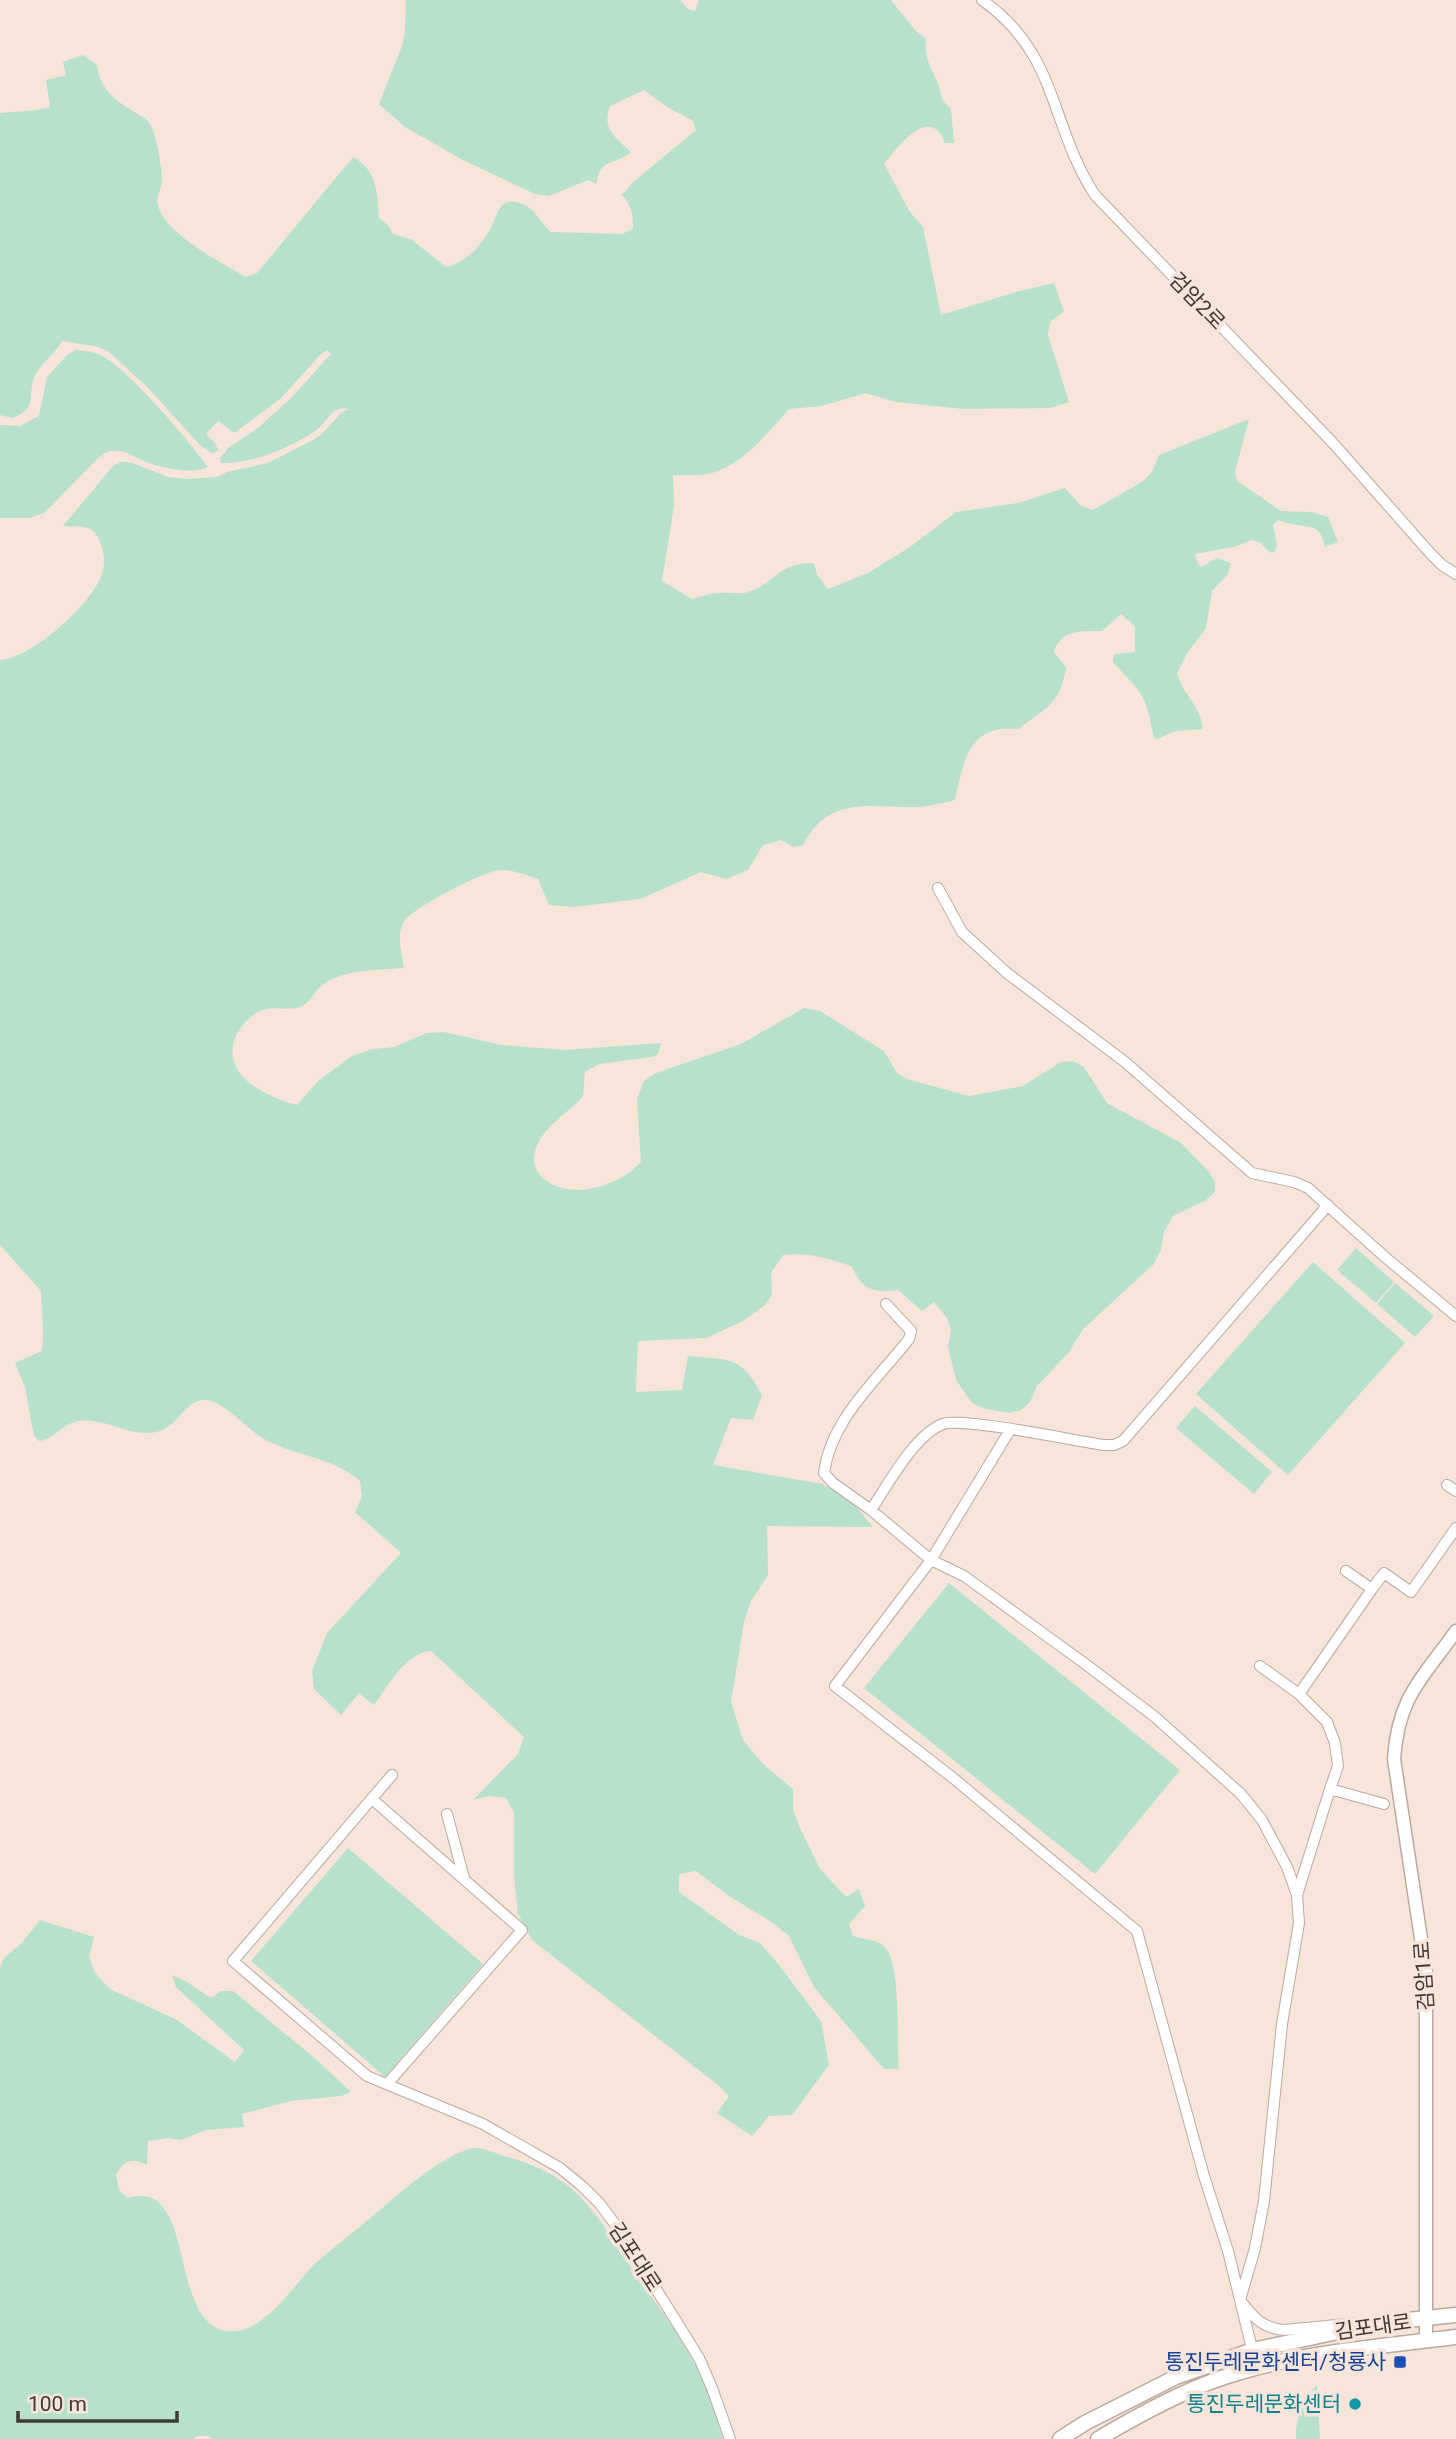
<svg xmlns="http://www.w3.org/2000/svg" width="1456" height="2439" font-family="Roboto,'Noto Sans KR',sans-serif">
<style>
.green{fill:#b7e1cb}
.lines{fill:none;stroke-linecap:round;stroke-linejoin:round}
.minor-casing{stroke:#bba99e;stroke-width:12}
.tertiary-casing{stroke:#bba99e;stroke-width:15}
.primary-casing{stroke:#bba99e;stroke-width:17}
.minor{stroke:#fff;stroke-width:10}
.tertiary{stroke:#fff;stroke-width:12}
.primary{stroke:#fff;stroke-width:14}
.transit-dot{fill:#1a4fb4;stroke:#f7e5da;stroke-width:2.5}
.culture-dot{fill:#0f9aa8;stroke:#f7e5da;stroke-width:2.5}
.labels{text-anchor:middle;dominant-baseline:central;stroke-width:7;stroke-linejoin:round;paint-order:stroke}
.street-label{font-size:21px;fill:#403834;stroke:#f7e5da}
.transit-label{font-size:21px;fill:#164399;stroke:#f7e5da;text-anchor:end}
.culture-label{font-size:21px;fill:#0d838f;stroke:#f7e5da;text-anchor:end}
</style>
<rect width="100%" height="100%" fill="#f7e5da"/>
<!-- green -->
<path class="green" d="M 406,0 L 680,0 L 688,9 L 695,11 L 699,0 L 891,0 L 916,31 L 926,39 C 925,62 930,64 938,84 C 942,95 940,100 951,109 L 954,143 L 945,143 C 930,103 897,147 884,164 L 910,212 L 923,227 L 941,315 L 1016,292 L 1054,283 L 1064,311 L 1050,322 L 1048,335 L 1069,402 L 1050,408 L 964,409 L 896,402 L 865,393 L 822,406 L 789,409 C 768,433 739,469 707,474 C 696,476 684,475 673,475 L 674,506 L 662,581 L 692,599 C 701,596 711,593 720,593 C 730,592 739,595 748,592 C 777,583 776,563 814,563 L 817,575 L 828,589 L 868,573 L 910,547 L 956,512 L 1018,503 L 1065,488 L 1081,506 L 1093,510 L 1142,482 L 1152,472 L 1159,455 L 1249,419 L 1235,472 L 1237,481 L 1281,511 L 1312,512 L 1328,517 L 1338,542 L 1325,547 C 1321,527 1315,527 1296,525 C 1290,524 1284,522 1278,520 L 1273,524 L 1277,545 L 1275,551 L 1271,553 L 1259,542 L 1252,540 L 1234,547 L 1195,554 L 1198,564 L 1201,567 L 1217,558 L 1231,563 L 1228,574 L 1212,591 L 1206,628 L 1188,652 L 1177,673 C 1182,694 1203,708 1202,729 L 1175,731 L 1158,739 L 1154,738 C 1146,693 1142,694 1113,662 L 1113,657 L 1116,654 L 1135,652 L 1135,626 L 1121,614 L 1102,631 C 1082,631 1061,629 1054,652 L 1066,667 C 1061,704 1046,708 1018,729 C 969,723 963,762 955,800 C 943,803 930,806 918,807 C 871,808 829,794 803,845 L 794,847 L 781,840 L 763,845 L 748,870 L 726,879 L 701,872 L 640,899 L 573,907 L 549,905 L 538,879 C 527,875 513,870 501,870 C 485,870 415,907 405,920 C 395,934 402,952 404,968 C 379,970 347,969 325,983 C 315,989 312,1001 302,1006 C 288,1013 275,1004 260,1011 C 249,1016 240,1027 235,1038 C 221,1077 268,1097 297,1105 L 318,1081 L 352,1056 L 373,1049 L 395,1047 L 426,1033 L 444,1032 L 501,1045 L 565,1050 L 661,1043 L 658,1054 L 652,1057 L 599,1064 L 585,1072 L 583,1096 C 568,1114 545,1124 536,1148 C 525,1180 563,1194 589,1189 C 607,1186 629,1176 641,1162 L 637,1099 L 644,1081 L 654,1074 L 670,1068 L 741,1044 L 804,1008 L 820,1011 L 884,1051 L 897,1073 L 907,1079 L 969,1096 L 1023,1086 L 1061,1062 L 1073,1061 L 1084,1067 L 1107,1103 L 1181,1143 L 1209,1172 L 1215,1182 L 1215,1192 L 1206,1200 L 1173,1216 L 1164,1232 L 1161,1250 L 1153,1265 L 1083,1329 L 1069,1352 L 1037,1386 L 1030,1402 L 1021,1410 L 1009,1413 L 982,1408 L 972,1403 L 956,1380 L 948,1347 L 951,1330 L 947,1318 L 934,1302 L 922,1311 L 898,1290 C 871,1293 864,1290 851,1266 C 828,1258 807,1252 783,1255 L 771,1273 L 772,1294 L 765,1305 L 743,1321 L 706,1338 L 638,1341 L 636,1392 L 682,1390 L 688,1356 C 730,1360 741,1355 762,1395 L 753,1420 L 731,1418 L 713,1465 L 823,1484 L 853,1503 L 873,1527 L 767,1526 L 768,1575 L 751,1601 L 744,1622 L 731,1702 L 743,1740 L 763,1764 L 793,1789 L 793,1810 L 800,1828 L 820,1869 L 846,1897 L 859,1889 L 865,1906 L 849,1924 L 853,1936 C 862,1939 878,1940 884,1946 C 902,1963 896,2042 899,2069 L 884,2069 L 814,1987 L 789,1936 L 773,1923 L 729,1896 L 696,1871 L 679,1874 L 679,1892 L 739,1935 L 760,1943 L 779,1965 L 821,2021 L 829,2065 L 792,2115 L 769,2116 L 752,2136 L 717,2113 L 729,2096 L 718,2085 L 532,1940 L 518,1914 L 514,1878 L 514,1812 L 506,1798 L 489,1796 L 473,1800 L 518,1754 L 524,1737 L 431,1651 C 405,1653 389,1685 374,1705 L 359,1693 L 341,1715 L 314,1689 L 312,1671 L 327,1633 L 401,1553 L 355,1512 L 362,1497 L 360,1481 C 332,1456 291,1456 259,1436 C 245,1426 219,1397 202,1400 C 185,1403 179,1422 164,1429 C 141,1441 115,1423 92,1421 C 62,1417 59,1439 39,1441 L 34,1436 L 25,1387 L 15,1363 L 42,1351 L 43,1334 L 41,1291 L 0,1245 L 0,660 C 32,658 92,604 102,574 C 105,566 104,554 102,547 C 99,539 97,533 90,529 C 82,525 71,527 63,526 L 113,466 L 121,462 L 130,462 L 168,477 L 187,479 L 217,477 L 227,472 L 268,463 L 311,441 L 321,435 L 341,413 L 349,409 C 331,404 328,423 315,431 C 290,448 252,464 221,463 L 220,459 L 228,448 L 258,428 L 291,398 L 331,354 L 327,350 L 321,354 L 280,399 L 234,433 L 218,421 L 206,434 L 215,443 L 218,450 L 213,454 L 200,445 L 148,388 L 108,351 L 95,346 L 62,341 C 55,353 44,361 37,372 C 24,391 42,408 12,418 L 0,415 L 0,113 L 37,110 L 50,107 L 46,80 L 66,75 L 63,62 L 83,55 L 97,65 C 99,86 113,99 131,110 C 136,114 145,117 149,122 C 156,132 162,167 162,180 C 162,189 155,197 158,206 C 167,235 220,262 246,277 L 257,273 L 353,157 C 378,171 377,193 379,218 L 389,226 L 393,234 L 412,240 L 446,267 C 468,262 484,243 493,223 C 496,217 498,208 504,204 C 510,200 518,202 525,205 C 538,212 541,224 551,232 L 622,234 L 633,229 C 633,214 632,206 622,195 L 632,183 L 696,130 L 693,121 L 667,107 L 644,90 L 610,106 C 601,128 616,138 631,152 C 615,166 599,157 597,184 L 588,180 L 549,196 L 535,194 L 461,159 L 405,127 L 379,104 L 402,46 L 405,31 Z
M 76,350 C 83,351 91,351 98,354 C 126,365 189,441 208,467 C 192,475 162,468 146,462 C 135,457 121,447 108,452 C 104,453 102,456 98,458 L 44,513 L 29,518 L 0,518 L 0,425 L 20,426 L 39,416 L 47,377 L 68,354 Z
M 1356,1248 L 1394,1282 L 1376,1303 L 1337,1270 Z
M 1313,1262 L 1405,1343 L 1288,1475 L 1196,1394 Z
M 1395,1283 L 1434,1316 L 1415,1337 L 1377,1304 Z
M 1195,1406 L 1272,1472 L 1254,1494 L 1176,1428 Z
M 949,1583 L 1180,1770 L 1095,1874 L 864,1688 Z
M 348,1848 L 483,1964 L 385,2077 L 251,1961 Z
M 40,1920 L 94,1937 L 89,1957 L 95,1973 L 110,1989 L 177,2020 L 235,2062 L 244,2050 L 176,1987 L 172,1975 L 187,1982 L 211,1998 L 221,1991 L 233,1991 L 316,2059 L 351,2092 L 341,2096 L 291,2101 L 242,2114 L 244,2127 L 206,2130 L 181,2140 L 168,2138 L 148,2141 L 147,2165 C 132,2157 124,2160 116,2175 L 119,2190 L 128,2198 C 198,2178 167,2323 227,2331 C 263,2336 293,2285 316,2263 C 330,2250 346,2238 361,2226 C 388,2204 440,2154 474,2148 C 482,2147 496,2153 504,2156 C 568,2173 588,2200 622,2254 C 648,2293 679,2332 700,2374 C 710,2394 716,2418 723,2439 L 212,2439 L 209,2436 L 198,2436 L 192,2439 L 0,2439 L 0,1968 L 4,1958 L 22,1943 Z
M 1317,2385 L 1320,2439 L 1296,2439 C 1296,2419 1301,2399 1317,2385 Z"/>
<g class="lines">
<!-- minor casing -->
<g class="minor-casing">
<path id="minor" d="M 982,0 C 1059,54 1049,125 1095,195 L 1333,443 L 1430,553 L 1442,565 L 1456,574
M 938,888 L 962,932 L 1007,973 L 1125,1062 L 1252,1173 L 1294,1182 L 1308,1188 L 1385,1257 L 1456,1316
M 886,1304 L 911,1331 L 909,1339 C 877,1380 831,1419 824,1473 L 833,1483 L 871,1510 L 931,1560 L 964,1576 L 1084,1663 L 1155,1717 L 1241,1794 L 1262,1820 L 1287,1867 L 1297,1895 L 1299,1923 L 1282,2024 L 1264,2201 L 1255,2248 L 1240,2300 C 1253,2317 1262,2328 1284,2330 L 1358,2323
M 1010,1430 L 931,1560 L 835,1686 L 953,1778 L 1137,1931 L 1204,2176 L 1228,2251 L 1257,2369
M 1447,1485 L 1456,1491
M 871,1510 C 887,1486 915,1434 943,1424 C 964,1417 1075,1441 1103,1445 L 1114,1445 L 1123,1441 L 1328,1205
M 1372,1589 L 1384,1573 L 1411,1592 L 1456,1528
M 1260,1666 L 1299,1694 L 1327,1722 L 1335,1743 L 1338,1766 L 1330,1789
M 1299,1694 L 1372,1589 L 1346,1571
M 392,1775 L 233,1961 L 367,2076 L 483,2124 L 560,2168 L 582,2186 L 600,2204 L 620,2231 L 699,2358 L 712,2388 L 730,2439
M 372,1799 L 522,1930 L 387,2084
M 447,1814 L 464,1878
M 1297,1895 L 1330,1789 L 1384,1804"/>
</g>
<!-- tertiary casing -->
<g class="tertiary-casing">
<path id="tertiary" d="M 1426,2341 L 1426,1972 L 1394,1759 C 1398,1697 1422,1679 1456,1631"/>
</g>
<!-- primary casing -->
<g class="primary-casing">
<path id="primary" d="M 1060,2439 L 1085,2423 L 1176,2377 L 1253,2350 L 1380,2323 L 1456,2315
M 1098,2439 C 1135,2417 1173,2396 1213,2381 C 1290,2353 1376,2347 1456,2337"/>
</g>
<!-- minor -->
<use href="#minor" class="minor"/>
<!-- tertiary -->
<use href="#tertiary" class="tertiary"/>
<!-- primary -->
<use href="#primary" class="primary"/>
</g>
<!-- markers -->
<rect class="transit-dot" x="1393" y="2355" width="14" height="14" rx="3.5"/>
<circle class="culture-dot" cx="1355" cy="2404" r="7"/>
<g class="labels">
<!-- street labels -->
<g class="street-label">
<text transform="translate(1197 301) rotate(46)">검암2로</text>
<text transform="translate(1424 1976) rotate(-94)">검암1로</text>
<text transform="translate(635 2257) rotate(57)">김포대로</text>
<text transform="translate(1373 2327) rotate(-8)">김포대로</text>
</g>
<!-- transit labels -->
<g class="transit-label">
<text x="1386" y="2362">통진두레문화센터/청룡사</text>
</g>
<!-- culture labels -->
<g class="culture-label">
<text x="1341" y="2404">통진두레문화센터</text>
</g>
</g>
<!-- scale -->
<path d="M18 2411v10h159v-10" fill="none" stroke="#403834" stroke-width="3.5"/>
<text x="28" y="2411" font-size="21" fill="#403834" stroke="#f7e5da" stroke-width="5" paint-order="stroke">100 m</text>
</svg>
